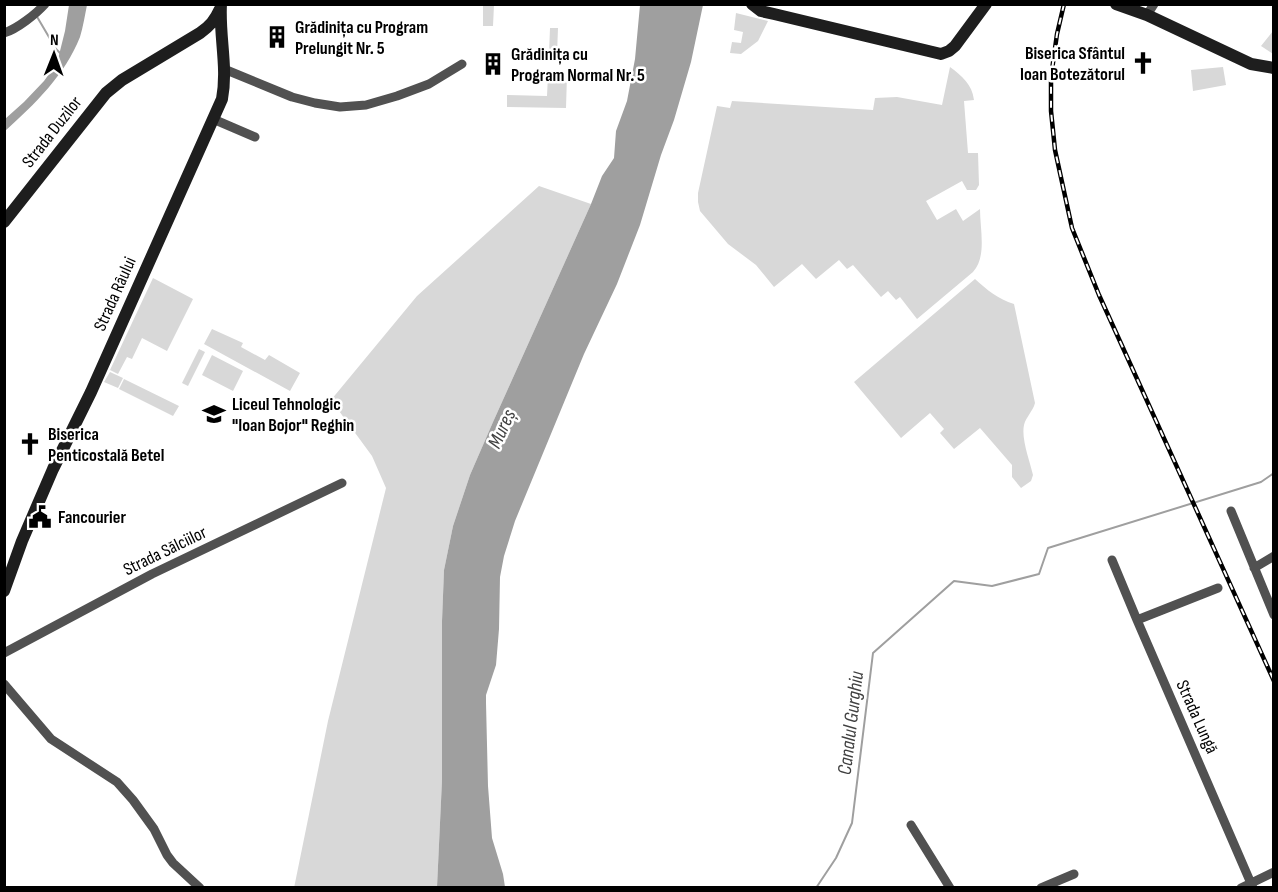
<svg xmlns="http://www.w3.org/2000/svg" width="1278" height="892" font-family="'Sofia Sans Condensed',sans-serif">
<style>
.green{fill:#d8d8d8}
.water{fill:#9f9f9f}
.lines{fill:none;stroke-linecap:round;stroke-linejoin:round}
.stream{stroke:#9f9f9f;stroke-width:2}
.street{stroke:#515151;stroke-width:9}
.secondary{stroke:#1e1e1e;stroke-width:12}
.rail-casing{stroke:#000;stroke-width:4.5}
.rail{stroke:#fff;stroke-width:2;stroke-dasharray:7;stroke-linecap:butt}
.labels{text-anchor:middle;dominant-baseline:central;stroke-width:5;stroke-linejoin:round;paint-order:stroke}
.poi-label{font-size:18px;font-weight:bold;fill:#000;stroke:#fff;text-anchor:start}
.street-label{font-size:18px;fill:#000;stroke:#fff}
.water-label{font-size:20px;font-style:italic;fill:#404040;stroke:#fff}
</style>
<rect width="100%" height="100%" fill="#fff"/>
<!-- green -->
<path class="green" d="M 483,5 L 494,5 L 493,26 L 483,26 Z
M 736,13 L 768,21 L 758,41 L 741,54 L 730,53 L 732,42 L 741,43 L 743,32 L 734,30 Z
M 550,28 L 558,28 L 557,54 L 549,54 Z
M 1273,31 L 1273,54 L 1261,46 Z
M 950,67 C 962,76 972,84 974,100 L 964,101 L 968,153 L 978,153 L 979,185 L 976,190 L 967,190 L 962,181 L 926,201 L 937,220 L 956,209 L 963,221 L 980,209 C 980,229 987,257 973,272 L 917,319 L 900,297 L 896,300 L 888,291 L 881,297 L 853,265 L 847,269 L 839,260 L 816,279 L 802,264 L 774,287 L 756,265 L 728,244 L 700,211 L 698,202 L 698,193 L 717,106 L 730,108 L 732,101 L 873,110 L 875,98 L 897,97 L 942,105 Z
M 1223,67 L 1226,85 L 1193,91 L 1191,70 Z
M 548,75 L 567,75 L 566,108 L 507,107 L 507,95 L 547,96 Z
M 539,186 L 591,204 L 493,422 L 470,475 L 453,526 L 444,570 L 442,621 L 442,780 L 437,887 L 294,888 L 328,721 L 386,488 L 372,456 L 331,400 L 417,296 Z
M 153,278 L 193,299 L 167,351 L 142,338 L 132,359 L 127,357 L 118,374 L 110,370 Z
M 975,279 C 987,290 998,299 1014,304 L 1035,403 C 1033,411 1026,417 1024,425 C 1021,439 1030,462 1033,475 L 1031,481 L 1021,488 L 1012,477 L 1012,465 L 980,428 L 954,449 L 940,433 L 944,429 L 930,413 L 901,438 L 854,382 Z
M 212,329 L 243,343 L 241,347 L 265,360 L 269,355 L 300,373 L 290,391 L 204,344 Z
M 199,349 L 205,352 L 188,386 L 182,383 Z
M 212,355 L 243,371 L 233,391 L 202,375 Z
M 110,372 L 123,378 L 118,388 L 104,382 Z
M 124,379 L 179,406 L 173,416 L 119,389 Z"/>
<!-- water -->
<path class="water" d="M 69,5 L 87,5 C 85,15 83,27 80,37 C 65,75 35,104 5,131 L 5,119 L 24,102 L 44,81 L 57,63 L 65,31 Z
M 640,5 L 703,5 L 691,62 L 674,120 L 661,155 L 640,225 L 617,284 L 584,354 L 515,521 L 504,556 L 500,577 L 499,629 L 496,665 L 486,695 L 486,703 L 488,786 L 492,838 L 503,874 L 505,887 L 437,887 L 442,780 L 442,621 L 444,570 L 453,526 L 470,475 L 493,422 L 591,204 L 602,176 L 614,158 L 616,131 L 627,101 L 635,59 Z"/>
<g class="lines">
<!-- stream -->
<path class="stream" d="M 36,15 L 56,49 L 60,53
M 816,888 L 836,858 L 852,823 L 873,653 L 954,581 L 992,586 L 1039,574 L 1048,548 L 1261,482 L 1274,473"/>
<!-- street -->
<path class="street" d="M 1147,15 L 1154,4
M 4,33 C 17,29 36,14 45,4
M 224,69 L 292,97 L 315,103 L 340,107 L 366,105 L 397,96 L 429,84 L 462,64
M 213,119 L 255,137
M 1231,511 L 1274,615
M 1112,560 L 1137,620 L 1253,888
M 1254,568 L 1274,556
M 1137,620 L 1218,588
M 4,653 L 152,574 L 342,483
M 4,684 L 51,739 L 117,782 L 133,800 L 154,829 L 167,855 L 173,863 L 200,888
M 911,825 L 950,888
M 1041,888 L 1074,874
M 1241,888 L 1274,872"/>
<!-- secondary -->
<path class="secondary" d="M 752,4 L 761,11 L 774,14 L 941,54 L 949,51 L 955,46 L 986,4
M 1116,4 L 1147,15 L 1251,64 L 1274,68
M 4,222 L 106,93 L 122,80 L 200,33 C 210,26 215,20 220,9
M 4,591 L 22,541 L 53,469 L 91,392 L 222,99 C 228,67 219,36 221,4"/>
<!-- rail casing -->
<g class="rail-casing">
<path id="rail" d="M 1064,4 L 1057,34 L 1051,77 L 1051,111 L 1055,150 L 1072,228 L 1099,295 L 1274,681"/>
</g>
<!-- rail -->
<use href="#rail" class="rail"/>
</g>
<!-- icons -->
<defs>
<g id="building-bare" transform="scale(1.8)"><path d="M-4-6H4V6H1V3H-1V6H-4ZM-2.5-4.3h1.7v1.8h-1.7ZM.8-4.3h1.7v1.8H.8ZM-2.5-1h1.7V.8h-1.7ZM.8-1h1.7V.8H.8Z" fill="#000" stroke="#fff" stroke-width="2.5" paint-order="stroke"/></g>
<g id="church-bare" transform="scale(1.8)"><path d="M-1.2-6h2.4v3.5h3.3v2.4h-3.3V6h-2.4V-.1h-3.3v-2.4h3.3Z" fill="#000" stroke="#fff" stroke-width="2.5" paint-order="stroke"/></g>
<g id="school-bare" transform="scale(1.8)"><path d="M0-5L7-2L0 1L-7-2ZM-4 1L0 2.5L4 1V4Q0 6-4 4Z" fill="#000" stroke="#fff" stroke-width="2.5" paint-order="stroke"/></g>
<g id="civic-bare" transform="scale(1.8)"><path d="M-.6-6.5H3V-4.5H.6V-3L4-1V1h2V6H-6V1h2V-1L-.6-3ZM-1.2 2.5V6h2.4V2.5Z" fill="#000" stroke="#fff" stroke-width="2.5" paint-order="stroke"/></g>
</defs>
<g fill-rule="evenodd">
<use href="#building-bare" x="277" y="37"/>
<use href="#church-bare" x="1143" y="63"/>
<use href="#building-bare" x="493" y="64"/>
<use href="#school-bare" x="214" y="414"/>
<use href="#church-bare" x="30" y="444"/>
<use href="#civic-bare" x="40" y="517"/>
</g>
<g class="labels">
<!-- poi labels -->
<g class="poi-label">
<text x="295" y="27">Grădinița cu Program<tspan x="295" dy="21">Prelungit Nr. 5</tspan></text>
<text x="1125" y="53" text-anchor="end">Biserica Sfântul<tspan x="1125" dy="21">Ioan Botezătorul</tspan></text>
<text x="511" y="54">Grădinița cu<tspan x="511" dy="21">Program Normal Nr. 5</tspan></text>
<text x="232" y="404">Liceul Tehnologic<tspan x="232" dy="21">"Ioan Bojor" Reghin</tspan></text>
<text x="48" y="434">Biserica<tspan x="48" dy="21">Penticostală Betel</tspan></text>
<text x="58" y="517">Fancourier</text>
</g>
<!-- street labels -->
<g class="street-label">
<text transform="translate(52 132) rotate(-52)">Strada Duzilor</text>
<text transform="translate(115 294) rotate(-66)">Strada Râului</text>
<text transform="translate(165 551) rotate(-26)">Strada Sălciilor</text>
<text transform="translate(1197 717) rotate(66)">Strada Lungă</text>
</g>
<!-- water labels -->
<g class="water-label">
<text transform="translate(502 429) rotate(-65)">Mureș</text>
<text transform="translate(851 723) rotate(-83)">Canalul Gurghiu</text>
</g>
</g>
<!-- border -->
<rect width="1278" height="892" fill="none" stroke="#000000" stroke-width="12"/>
<!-- north arrow -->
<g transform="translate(54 54) rotate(1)" stroke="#ffffff" stroke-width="4.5" paint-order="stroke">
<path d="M0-4.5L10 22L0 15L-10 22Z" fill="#000000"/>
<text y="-9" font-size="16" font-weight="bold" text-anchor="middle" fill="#000000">N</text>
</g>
</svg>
